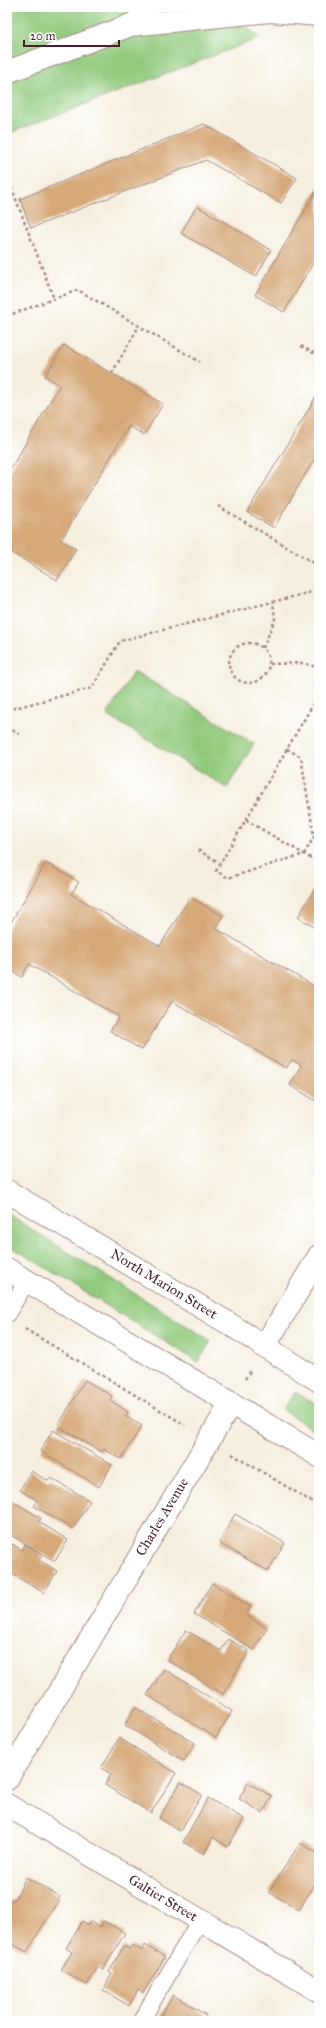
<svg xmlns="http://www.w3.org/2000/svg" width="326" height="2028" font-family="'IM FELL Great Primer',serif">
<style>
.green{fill:#91ca7d;stroke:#6e7454}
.building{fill:#d6a979}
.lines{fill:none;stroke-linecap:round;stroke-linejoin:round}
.lane-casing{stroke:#a08785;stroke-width:18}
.street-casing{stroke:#a08785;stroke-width:24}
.secondary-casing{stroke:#a08785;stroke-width:24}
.path{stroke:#a08785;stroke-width:2.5;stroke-dasharray:3 3;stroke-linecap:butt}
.lane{stroke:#fff;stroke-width:16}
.street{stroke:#fff;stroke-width:22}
.secondary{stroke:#fff;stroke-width:22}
.labels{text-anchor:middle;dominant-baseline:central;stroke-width:4;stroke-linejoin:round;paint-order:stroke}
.street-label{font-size:14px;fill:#4a1f2b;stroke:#fff}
</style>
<rect width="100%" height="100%" fill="#fff"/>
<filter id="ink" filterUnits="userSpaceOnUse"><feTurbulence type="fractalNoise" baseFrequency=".025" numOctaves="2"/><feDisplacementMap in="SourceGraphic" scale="8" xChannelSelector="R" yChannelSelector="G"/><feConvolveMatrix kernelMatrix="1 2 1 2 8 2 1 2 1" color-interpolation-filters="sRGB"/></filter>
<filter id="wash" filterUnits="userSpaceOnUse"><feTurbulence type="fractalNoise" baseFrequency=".012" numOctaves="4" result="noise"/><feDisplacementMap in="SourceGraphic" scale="16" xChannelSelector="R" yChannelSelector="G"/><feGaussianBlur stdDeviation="0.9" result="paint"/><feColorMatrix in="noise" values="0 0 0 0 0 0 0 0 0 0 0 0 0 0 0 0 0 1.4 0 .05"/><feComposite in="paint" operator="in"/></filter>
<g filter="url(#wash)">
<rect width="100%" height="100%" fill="#f6efdf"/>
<!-- green -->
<path class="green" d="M 7,7 L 223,7 L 260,38 L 7,134 Z
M 134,671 L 254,744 L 227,788 L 107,715 Z
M 7,1214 L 211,1341 L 198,1362 L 7,1244 Z
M 295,1392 L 319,1405 L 319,1434 L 283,1410 Z"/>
<g id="blocks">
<!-- building -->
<path class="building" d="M 204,124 L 297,178 L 281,203 L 206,160 L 31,228 L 20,199 Z
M 319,186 L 319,253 L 284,312 L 255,295 Z
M 197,206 L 271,250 L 256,277 L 181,233 Z
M 64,345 L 163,404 L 144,435 L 129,426 L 61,540 L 76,549 L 57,580 L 7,550 L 7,475 L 60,385 L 45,376 Z
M 319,392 L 319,451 L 274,528 L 247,512 Z
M 46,863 L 79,882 L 71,894 L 160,946 L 190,897 L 223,916 L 215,928 L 319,989 L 319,1103 L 290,1085 L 301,1065 L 292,1060 L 286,1068 L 172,1001 L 142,1050 L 110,1031 L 119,1017 L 29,964 L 22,977 L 7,968 L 7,929 Z
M 319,881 L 319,930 L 298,917 Z
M 85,1380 L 112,1396 L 110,1400 L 128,1412 L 125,1416 L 142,1426 L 121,1459 L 104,1449 L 102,1452 L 58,1426 Z
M 53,1430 L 112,1465 L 99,1487 L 40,1451 Z
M 31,1471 L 48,1481 L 51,1478 L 90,1501 L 73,1529 L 34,1506 L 38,1501 L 20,1490 Z
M 7,1498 L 41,1518 L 39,1522 L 68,1540 L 55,1561 L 7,1533 Z
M 235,1514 L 285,1543 L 268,1571 L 219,1543 Z
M 7,1541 L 22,1550 L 25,1544 L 42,1555 L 39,1560 L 57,1571 L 44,1593 L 7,1571 Z
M 212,1583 L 251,1607 L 246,1615 L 267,1628 L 254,1650 L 194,1614 Z
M 186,1630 L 221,1651 L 228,1639 L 249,1651 L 223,1694 L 167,1660 Z
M 164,1669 L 232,1711 L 216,1738 L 147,1695 Z
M 135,1707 L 195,1743 L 184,1761 L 125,1725 Z
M 119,1738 L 176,1773 L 151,1813 L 105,1785 L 111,1774 L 101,1768 Z
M 181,1782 L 202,1795 L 180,1831 L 159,1818 Z
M 248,1783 L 272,1796 L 263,1813 L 239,1799 Z
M 208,1798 L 244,1819 L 228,1847 L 213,1837 L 204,1854 L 183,1842 Z
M 300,1843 L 319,1854 L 319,1869 L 317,1872 L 319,1877 L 299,1910 L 269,1892 Z
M 26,1877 L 60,1897 L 27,1952 L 7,1941 L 7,1907 L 11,1900 L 15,1900 Z
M 82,1921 L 88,1925 L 91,1921 L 101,1927 L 104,1921 L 125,1933 L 103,1970 L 98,1967 L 87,1985 L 61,1970 L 72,1952 L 66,1948 Z
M 132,1945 L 142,1951 L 145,1945 L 165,1957 L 143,1993 L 138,1990 L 129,2006 L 103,1990 L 112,1974 L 109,1972 L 124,1946 L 129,1949 Z
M 173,1995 L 206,2015 L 202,2021 L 158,2021 Z"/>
</g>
</g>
<g filter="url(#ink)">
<use href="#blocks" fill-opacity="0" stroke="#a08785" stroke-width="1"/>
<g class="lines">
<!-- lane casing -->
<g class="lane-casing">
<path id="lane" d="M 7,1314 L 27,1281
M 141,2021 L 200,1920"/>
</g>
<!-- street casing -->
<g class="street-casing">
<path id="street" d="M 264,1347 L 319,1256
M 7,1779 L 231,1403
M 7,1805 L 319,1991"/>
</g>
<!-- secondary casing -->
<g class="secondary-casing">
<path id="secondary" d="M 131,25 L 270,11 L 319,15
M 7,72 L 131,25 L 144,17
M 7,1191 L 228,1323 L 319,1381
M 7,1269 L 319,1456"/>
</g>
<!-- path -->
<path class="path" d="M 7,176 L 54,299
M 7,316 L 78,290 L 200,362
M 301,346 L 319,356
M 112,373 L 139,326
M 218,506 L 319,566
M229 663a20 20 0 1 1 40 0a20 20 0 1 1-40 0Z
M 263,648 L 275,619 L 273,602
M 270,664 L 304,663 L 319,668
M 7,710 L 92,688 L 120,641 L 319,590
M 7,727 L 19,734
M 287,749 L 301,757 L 314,837 L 304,854 L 228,878 L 216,871 L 319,694
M 246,820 L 319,863
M 198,850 L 220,863
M 25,1329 L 185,1425
M 245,1379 L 251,1370
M 232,1454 L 319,1506"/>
<!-- lane -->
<use href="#lane" class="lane"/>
<!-- street -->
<use href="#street" class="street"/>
<!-- secondary -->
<use href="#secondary" class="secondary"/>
</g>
</g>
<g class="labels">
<!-- street labels -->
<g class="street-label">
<text transform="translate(164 1284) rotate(31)">North Marion Street</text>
<text transform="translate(162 1517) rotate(-59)">Charles Avenue</text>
<text transform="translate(163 1898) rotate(31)">Galtier Street</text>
</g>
</g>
<!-- margin -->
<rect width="326" height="2028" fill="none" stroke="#fff" stroke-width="24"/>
<!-- scale -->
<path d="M24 40v6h95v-6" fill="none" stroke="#4a1f2b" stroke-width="2"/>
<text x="30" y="40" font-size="12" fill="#4a1f2b" stroke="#ffffff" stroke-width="3" paint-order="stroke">20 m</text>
</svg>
